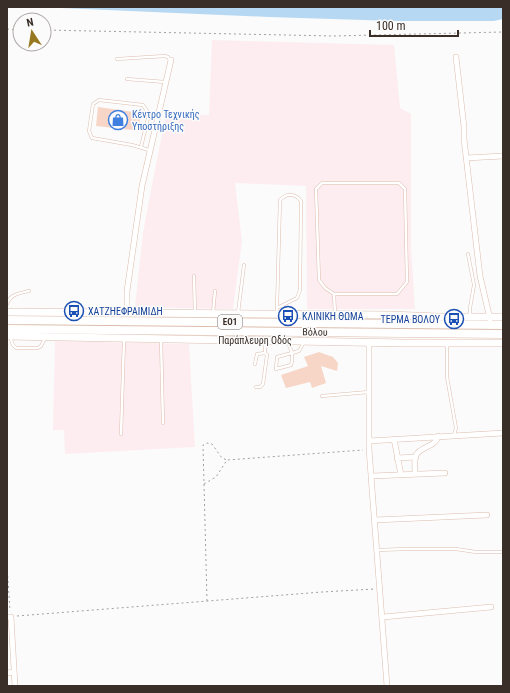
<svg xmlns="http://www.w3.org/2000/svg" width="510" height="693" font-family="'Roboto Condensed',sans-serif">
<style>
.industrial{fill:#fdedf0}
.water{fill:#b6d8f3}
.building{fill:#f7d6c7}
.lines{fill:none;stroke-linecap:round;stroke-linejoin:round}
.service-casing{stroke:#dcbdad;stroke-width:3.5}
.minor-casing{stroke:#dcbdad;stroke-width:6}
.tertiary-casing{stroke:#dcbdad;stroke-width:8}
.primary-casing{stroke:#dcbdad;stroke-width:9}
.path{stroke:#a59f9d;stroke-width:1;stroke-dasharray:2 3;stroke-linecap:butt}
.service{stroke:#fff;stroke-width:2.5}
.minor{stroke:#fff;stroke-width:5}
.tertiary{stroke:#fff;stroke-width:7}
.primary{stroke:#fff;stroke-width:8}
.labels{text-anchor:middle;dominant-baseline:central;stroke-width:3;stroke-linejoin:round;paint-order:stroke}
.shield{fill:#fbfbfb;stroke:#746c67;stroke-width:1}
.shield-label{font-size:9px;font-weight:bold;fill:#3a2e28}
.shop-label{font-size:10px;fill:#366cbe;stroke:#fbfbfb;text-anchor:start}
.transit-label{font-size:10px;fill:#164399;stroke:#fbfbfb;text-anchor:start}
.street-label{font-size:10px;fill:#3a2e28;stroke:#fbfbfb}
</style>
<rect width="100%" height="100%" fill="#fbfbfb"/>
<!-- industrial -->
<path class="industrial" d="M 212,40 L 394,45 L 400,108 L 411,114 L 411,246 L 415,309 L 307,309 L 306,186 L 235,183 L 242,241 L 233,309 L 135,307 L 143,233 L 153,179 L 166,115 L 209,115 Z
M 55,341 L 189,344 L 195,447 L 65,454 L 64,430 L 53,430 Z"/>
<!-- water -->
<path class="water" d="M 38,7 L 503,7 L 503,19 L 494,21 L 395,21 L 269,17 Z"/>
<!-- building -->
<path class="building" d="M 98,107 L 141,113 L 139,126 L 132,130 L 96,126 Z
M 319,352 L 333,357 L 338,363 L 337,371 L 321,366 L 326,383 L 312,388 L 310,382 L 286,388 L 281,375 L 308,366 L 304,357 Z"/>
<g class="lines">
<!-- service casing -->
<g class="service-casing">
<path id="service" d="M 117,59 L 165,56 L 168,57 L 170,60
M 127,79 L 165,82
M 141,147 L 149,114 L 143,105 L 99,100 L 93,104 L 89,131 L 92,138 L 132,145 L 149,150
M 322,183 L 399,183 L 405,189 L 407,282 L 397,294 L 334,294 L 325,288 L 319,280 L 316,189 Z
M 468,254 L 474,285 L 470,308 L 470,317
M 194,276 L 195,313
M 334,294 L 335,314
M 7,304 C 10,294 20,293 29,291
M 282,306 L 289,312
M 277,312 L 277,308 L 280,200 C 287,193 295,193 301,201 L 300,290 L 297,298 L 277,308
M 213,313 L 215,291
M 238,313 L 244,265
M 10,337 L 13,345 L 16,348 L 38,348 L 41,346 L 45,338
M 161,340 L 163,423
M 288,342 L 292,353 L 299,351 L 304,342
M 447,344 L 447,377 L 456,428 L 454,435
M 292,353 L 292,361 L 291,365 L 276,369 L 277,357 Z
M 255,364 L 257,354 L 265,353
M 256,387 L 260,387 L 263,384 L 267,355 L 265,353 L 265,341
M 322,396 L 369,392
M 121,434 L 124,340
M 378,550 L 406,549 L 456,549 L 476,552 L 503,552"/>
</g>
<!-- minor casing -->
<g class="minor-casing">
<path id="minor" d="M 456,57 L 464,127 L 464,139 L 480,276 L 490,319
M 466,158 L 503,156
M 127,313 L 127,291 L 142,186 L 171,60
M 369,342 L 369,449 L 387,686
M 394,439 L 401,475
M 369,441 L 503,433
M 397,458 L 416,457
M 415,474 C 415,469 414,460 416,455 C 421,446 436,447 438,436
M 372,476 L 445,473
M 375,520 L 487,515
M 7,617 L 11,617 L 15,686
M 383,617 L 491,607
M 7,673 L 14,672"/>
</g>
<!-- tertiary casing -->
<g class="tertiary-casing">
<path id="tertiary" d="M 7,312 L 391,315 L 437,317 L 503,317
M 7,336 L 403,343 L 503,343"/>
</g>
<!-- primary casing -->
<g class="primary-casing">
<path id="primary" d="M 7,320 L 503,325
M 7,329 L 503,334"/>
</g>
<!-- path -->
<path class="path" d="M 7,29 L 20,30
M 44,30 L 334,36 L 503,32
M 204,484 L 216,477 L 227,460 L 363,450
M 7,566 L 10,611
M 207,601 L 203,445 L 207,443 L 212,444 L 222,458 L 227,460
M 17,616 L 322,592 L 375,589"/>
<!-- service -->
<use href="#service" class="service"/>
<!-- minor -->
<use href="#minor" class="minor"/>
<!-- tertiary -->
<use href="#tertiary" class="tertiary"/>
<!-- primary -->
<use href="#primary" class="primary"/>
</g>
<!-- icons -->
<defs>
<g id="shop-ring" transform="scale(1)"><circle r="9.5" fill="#fbfbfb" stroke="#3f7fe0" stroke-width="1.5"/><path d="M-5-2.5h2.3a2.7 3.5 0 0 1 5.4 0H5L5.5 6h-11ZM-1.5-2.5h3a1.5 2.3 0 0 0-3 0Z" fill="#3f7fe0"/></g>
<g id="bus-ring" transform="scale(1)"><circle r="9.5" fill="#fbfbfb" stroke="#1a4fb4" stroke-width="1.5"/><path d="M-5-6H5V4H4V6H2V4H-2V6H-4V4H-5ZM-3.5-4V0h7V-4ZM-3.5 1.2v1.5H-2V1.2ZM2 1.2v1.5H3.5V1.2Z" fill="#1a4fb4"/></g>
</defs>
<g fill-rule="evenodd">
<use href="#shop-ring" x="118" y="120"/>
<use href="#bus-ring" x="74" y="311"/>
<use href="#bus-ring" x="288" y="316"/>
<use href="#bus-ring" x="454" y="319"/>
</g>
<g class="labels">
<!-- shield labels -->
<rect class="shield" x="218" y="315" width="24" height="14" rx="3"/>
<g class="shield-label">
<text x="230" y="322">ΕΟ1</text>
</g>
<!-- shop labels -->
<g class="shop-label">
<text x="132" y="114">Κέντρο Τεχνικής<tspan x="132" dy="12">Υποστήριξης</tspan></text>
</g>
<!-- transit labels -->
<g class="transit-label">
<text x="88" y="311">ΧΑΤΖΗΕΦΡΑΙΜΙΔΗ</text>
<text x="302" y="316">ΚΛΙΝΙΚΗ ΘΩΜΑ</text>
<text x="440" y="319" text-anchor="end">ΤΕΡΜΑ ΒΟΛΟΥ</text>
</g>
<!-- street labels -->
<g class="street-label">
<text transform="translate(315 332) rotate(1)">Βόλου</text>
<text x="255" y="340">Παράπλευρη Οδός</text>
</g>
</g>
<!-- border -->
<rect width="510" height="693" fill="none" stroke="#3a2e28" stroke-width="16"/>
<!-- north arrow -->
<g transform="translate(32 32) rotate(348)"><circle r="19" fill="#fbfbfb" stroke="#aea9a7"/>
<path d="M0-3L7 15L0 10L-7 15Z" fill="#97771f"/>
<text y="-6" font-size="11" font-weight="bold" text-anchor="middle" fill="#3a2e28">N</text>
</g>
<!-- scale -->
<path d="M370 30v6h88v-6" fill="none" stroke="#3a2e28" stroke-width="2"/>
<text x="376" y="30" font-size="12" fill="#3a2e28" stroke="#fbfbfb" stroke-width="3" paint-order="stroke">100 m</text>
</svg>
